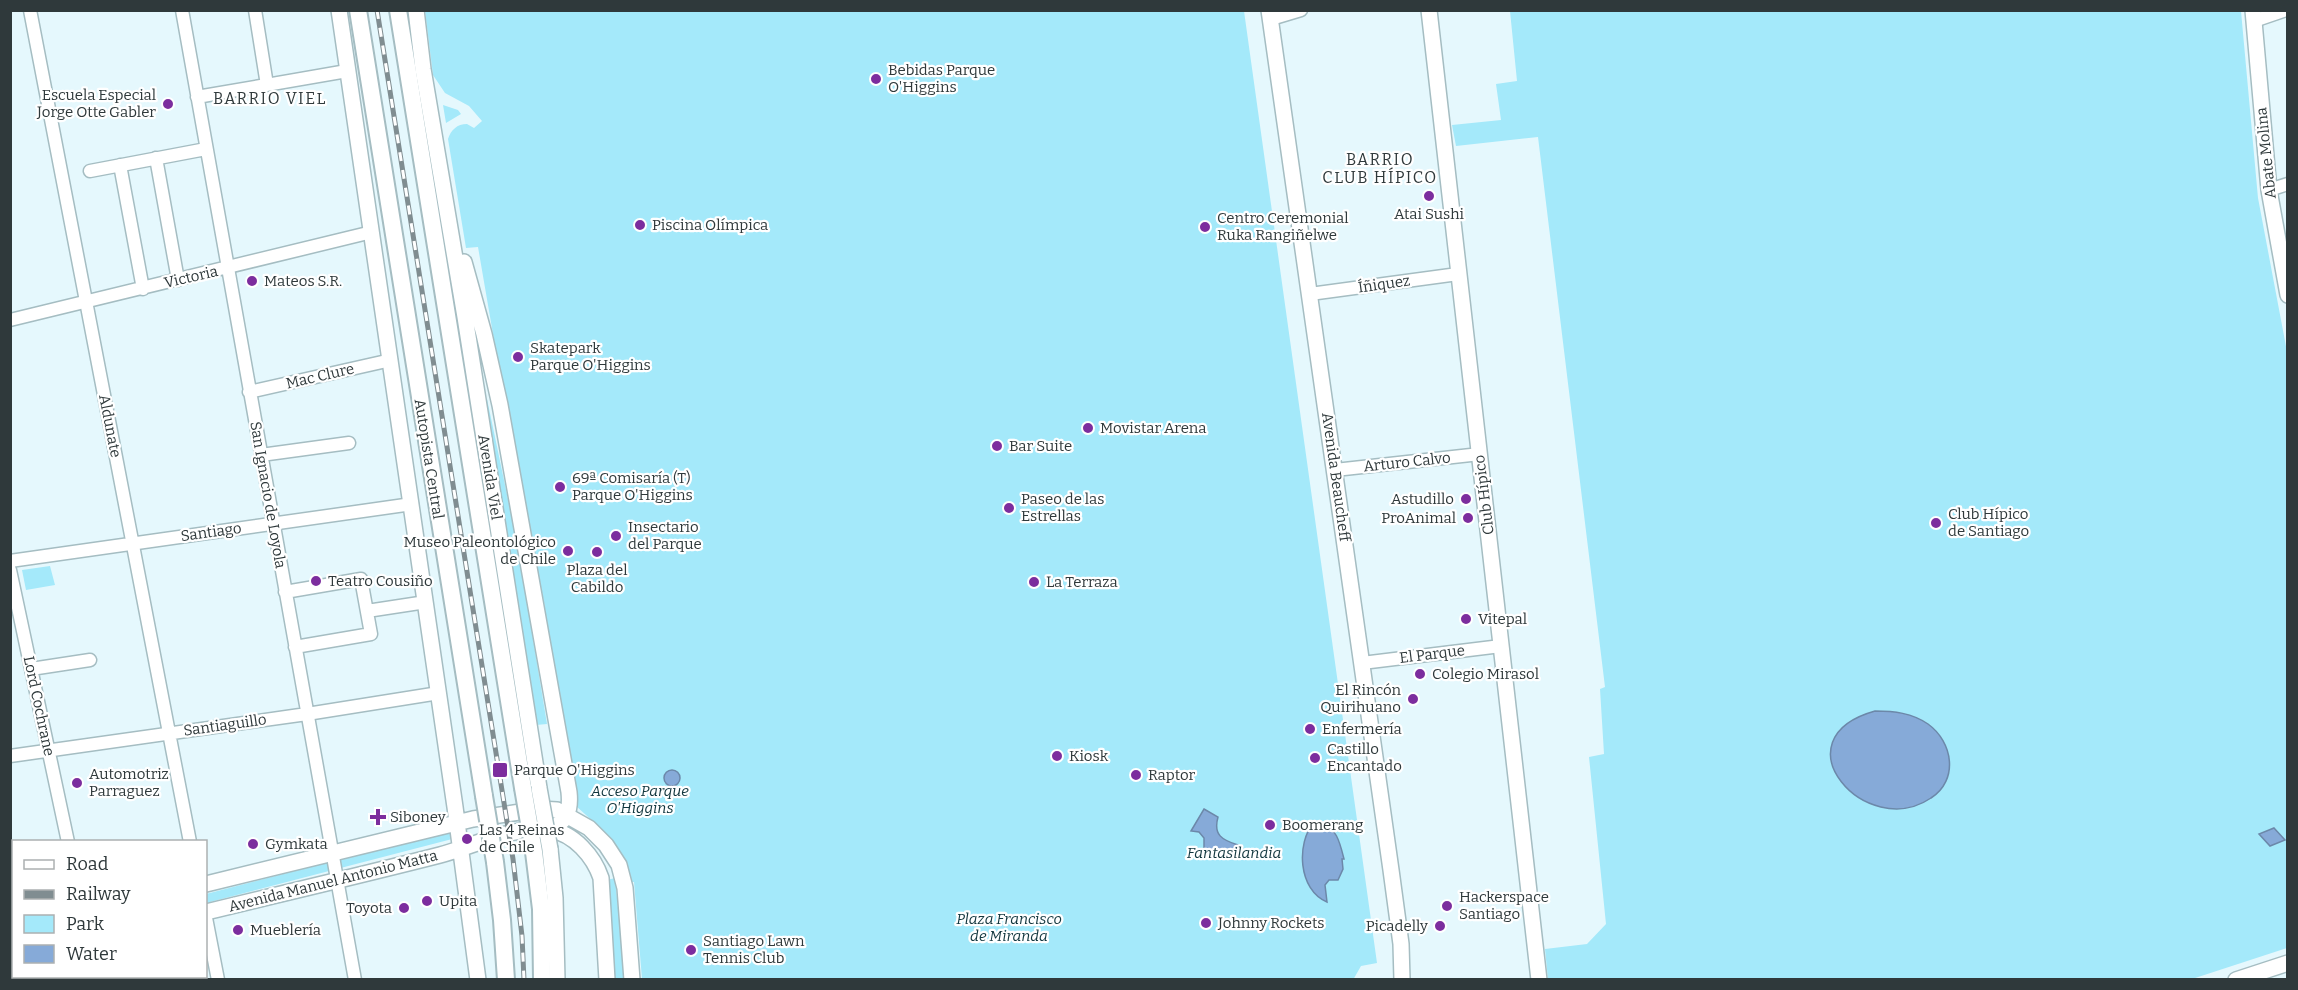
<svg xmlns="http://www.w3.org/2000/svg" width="2298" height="990" font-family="Bitter,serif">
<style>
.green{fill:#a4e9fa}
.water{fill:#86aad8;stroke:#6c88a9;stroke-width:1.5}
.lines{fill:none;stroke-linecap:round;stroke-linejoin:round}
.minor-casing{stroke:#a5bdc2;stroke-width:15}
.major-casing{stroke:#a5bdc2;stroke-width:18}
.highway-casing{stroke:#a5bdc2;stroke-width:20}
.minor{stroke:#fff;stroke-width:12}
.major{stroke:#fff;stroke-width:15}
.highway{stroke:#fff;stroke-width:16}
.rail-casing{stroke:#808d91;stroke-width:5}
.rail{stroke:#fff;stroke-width:3;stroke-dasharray:9;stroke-linecap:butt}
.major-bridge-casing{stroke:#a5bdc2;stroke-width:18;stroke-linecap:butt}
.highway-bridge-casing{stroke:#a5bdc2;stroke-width:20;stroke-linecap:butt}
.major-bridge{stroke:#fff;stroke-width:15}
.highway-bridge{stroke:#fff;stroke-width:16}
.poi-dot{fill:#7c2d9e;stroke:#fff;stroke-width:2}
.labels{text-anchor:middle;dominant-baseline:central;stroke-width:4.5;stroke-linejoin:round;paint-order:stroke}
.poi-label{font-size:15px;fill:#2f393b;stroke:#fff;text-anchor:start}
.street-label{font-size:15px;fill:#2f393b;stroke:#fff}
.park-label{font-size:15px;font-style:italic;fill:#11363e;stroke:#fff}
.neighbourhood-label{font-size:16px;letter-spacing:1.5px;fill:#2f393b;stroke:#fff}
</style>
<rect width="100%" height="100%" fill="#e5f8fd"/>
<!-- green -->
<path class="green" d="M 425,11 L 1244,11 L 1377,963 L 1361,966 L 1353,980 L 642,979 L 634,882 L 630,882 L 617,846 L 607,834 L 576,806 L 570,751 L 565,734 L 544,602 L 509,427 L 478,247 L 466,248 L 448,139 C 451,130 457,124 467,124 L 474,128 L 482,121 L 469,106 L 445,93 L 433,75 Z
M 1510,11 L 2241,11 L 2258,198 L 2288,357 L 2287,948 L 2189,980 L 1548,979 L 1545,949 L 1587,944 L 1606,924 L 1589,757 L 1604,754 L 1600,689 L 1605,687 L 1538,137 L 1456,146 L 1452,125 L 1501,120 L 1496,84 L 1517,81 Z
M 443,105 L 458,110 L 461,114 L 446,123 Z
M 487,399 L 518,547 L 547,724 L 536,725 L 485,401 Z
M 50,566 L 55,585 L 26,590 L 22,570 Z
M 454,830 L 456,838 L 206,903 L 206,894 Z
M 615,878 L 625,979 L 612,979 L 607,880 Z"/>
<!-- water -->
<path class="water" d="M 1875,711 C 1894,711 1912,713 1928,724 C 1953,742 1959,780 1931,798 C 1866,842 1775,739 1875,711 Z
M664 778a8 8 0 1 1 16 0a8 8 0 1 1-16 0Z
M 1204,809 L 1218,817 C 1213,835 1222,840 1238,845 L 1239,852 L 1237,856 L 1204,855 L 1204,838 L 1199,832 L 1191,831 Z
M 1320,821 C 1337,828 1340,843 1344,859 L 1342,859 L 1343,869 L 1338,880 L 1329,880 L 1325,885 L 1327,902 C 1298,890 1296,843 1314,822 Z
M 2274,828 L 2285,840 L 2270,846 L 2259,834 Z"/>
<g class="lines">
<!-- minor casing -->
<g class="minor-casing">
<path id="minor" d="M 30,10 L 190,842
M 182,10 L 355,980
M 255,10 L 267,85
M 1271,19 L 1301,10
M 2254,21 L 2286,10
M 197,97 L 347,71
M 156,158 L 178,280
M 120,165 L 143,289
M 90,171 L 206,149
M 2269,190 L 2288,184
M 1310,294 L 1458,274
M 10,320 L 372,232
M 249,392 L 391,360
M 261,455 L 349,443
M 1335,470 L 1480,454
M 10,561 L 412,504
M 10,570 L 68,842
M 285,592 L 361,579 L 371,634 L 295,647
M 367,611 L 426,602
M 1362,663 L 1501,646
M 31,669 L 90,660
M 10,756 L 307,714 L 439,693
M 206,918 L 218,980
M 96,976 L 97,980"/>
</g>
<!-- major casing -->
<g class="major-casing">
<path id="major" d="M 339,10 L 455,807 L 478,980
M 416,10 L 423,69 L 465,317 L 539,788
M 1269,10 L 1391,870 L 1401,944 L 1402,980
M 1429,10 L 1539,980
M 2253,10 L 2269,190 L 2288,295
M 464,262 L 484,334 L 500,405 L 569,792 C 571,811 567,823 547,830
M 550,849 L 555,898 L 557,980
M 206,884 L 473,819 L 540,809 L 557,810 L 589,828 L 606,845 L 619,865 L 625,888 L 632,980
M 206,912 C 284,893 362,875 440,855 C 474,846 514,825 550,830 C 574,833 594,857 601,878 L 607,980
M 10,932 L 14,931
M 10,958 L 14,958
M 2236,980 L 2288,963"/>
</g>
<!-- highway casing -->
<g class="highway-casing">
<path id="highway" d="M 358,10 L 484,796
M 398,10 L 523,788
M 534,852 L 541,909 L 542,980
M 495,862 L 502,920 L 506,980"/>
</g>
<!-- minor -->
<use href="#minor" class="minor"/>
<!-- major -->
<use href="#major" class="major"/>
<!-- highway -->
<use href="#highway" class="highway"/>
<!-- rail casing -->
<g class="rail-casing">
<path id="rail" d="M 377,10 L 513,859 L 522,936 L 524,980"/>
</g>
<!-- rail -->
<use href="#rail" class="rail"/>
<!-- major-bridge casing -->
<g class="major-bridge-casing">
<path id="major-bridge" d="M 539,788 L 550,849"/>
</g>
<!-- highway-bridge casing -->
<g class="highway-bridge-casing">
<path id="highway-bridge" d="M 523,788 L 534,852
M 484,796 L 495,862"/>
</g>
<!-- major-bridge -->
<use href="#major-bridge" class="major-bridge"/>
<!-- highway-bridge -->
<use href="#highway-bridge" class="highway-bridge"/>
</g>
<!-- markers -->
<g class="poi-dot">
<circle cx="876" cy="79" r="6"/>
<circle cx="168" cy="104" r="6"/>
<circle cx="1429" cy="196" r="6"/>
<circle cx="640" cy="225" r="6"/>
<circle cx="1205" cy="227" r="6"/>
<circle cx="252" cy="281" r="6"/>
<circle cx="518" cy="357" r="6"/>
<circle cx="1088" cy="428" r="6"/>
<circle cx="997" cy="446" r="6"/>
<circle cx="560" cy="487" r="6"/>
<circle cx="1466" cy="499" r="6"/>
<circle cx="1009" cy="508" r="6"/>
<circle cx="1468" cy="518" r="6"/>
<circle cx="1936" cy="523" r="6"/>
<circle cx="616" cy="536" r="6"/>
<circle cx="568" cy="551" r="6"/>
<circle cx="597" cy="552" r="6"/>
<circle cx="316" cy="581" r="6"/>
<circle cx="1034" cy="582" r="6"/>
<circle cx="1466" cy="619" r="6"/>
<circle cx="1420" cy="674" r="6"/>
<circle cx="1413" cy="699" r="6"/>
<circle cx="1310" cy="729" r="6"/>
<circle cx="1057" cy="756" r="6"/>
<circle cx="1315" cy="758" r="6"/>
<rect x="492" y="762" width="16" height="16" rx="3"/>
<circle cx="1136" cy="775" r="6"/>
<circle cx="77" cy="783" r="6"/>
<path d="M375 808h6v6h6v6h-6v6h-6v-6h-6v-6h6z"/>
<circle cx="1270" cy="825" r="6"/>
<circle cx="467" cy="839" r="6"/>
<circle cx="253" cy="844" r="6"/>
<circle cx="427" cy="901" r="6"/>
<circle cx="1447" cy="906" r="6"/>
<circle cx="404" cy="908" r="6"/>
<circle cx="1206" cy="923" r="6"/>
<circle cx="1440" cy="926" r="6"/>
<circle cx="238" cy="930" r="6"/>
<circle cx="691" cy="950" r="6"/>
</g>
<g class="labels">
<!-- poi labels -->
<g class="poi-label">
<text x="888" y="70">Bebidas Parque<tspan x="888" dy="17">O'Higgins</tspan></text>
<text x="156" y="95" text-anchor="end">Escuela Especial<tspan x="156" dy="17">Jorge Otte Gabler</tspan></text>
<text x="1429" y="214" text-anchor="middle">Atai Sushi</text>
<text x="1217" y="218">Centro Ceremonial<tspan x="1217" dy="17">Ruka Rangiñelwe</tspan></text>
<text x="652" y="225">Piscina Olímpica</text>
<text x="264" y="281">Mateos S.R.</text>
<text x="530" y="348">Skatepark<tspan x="530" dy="17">Parque O'Higgins</tspan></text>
<text x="1100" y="428">Movistar Arena</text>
<text x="1009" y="446">Bar Suite</text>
<text x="572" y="478">69ª Comisaría (T)<tspan x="572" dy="17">Parque O'Higgins</tspan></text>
<text x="1021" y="499">Paseo de las<tspan x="1021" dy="17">Estrellas</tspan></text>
<text x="1454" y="499" text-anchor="end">Astudillo</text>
<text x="1948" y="514">Club Hípico<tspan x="1948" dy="17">de Santiago</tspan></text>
<text x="1456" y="518" text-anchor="end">ProAnimal</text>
<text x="628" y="527">Insectario<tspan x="628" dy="17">del Parque</tspan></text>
<text x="556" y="542" text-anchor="end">Museo Paleontológico<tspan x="556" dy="17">de Chile</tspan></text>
<text x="597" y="570" text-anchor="middle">Plaza del<tspan x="597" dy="17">Cabildo</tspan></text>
<text x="328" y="581">Teatro Cousiño</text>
<text x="1046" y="582">La Terraza</text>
<text x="1478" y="619">Vitepal</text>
<text x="1432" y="674">Colegio Mirasol</text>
<text x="1401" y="690" text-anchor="end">El Rincón<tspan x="1401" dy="17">Quirihuano</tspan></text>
<text x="1322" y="729">Enfermería</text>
<text x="1327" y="749">Castillo<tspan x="1327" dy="17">Encantado</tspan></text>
<text x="1069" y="756">Kiosk</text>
<text x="514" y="770">Parque O'Higgins</text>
<text x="89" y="774">Automotriz<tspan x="89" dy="17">Parraguez</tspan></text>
<text x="1148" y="775">Raptor</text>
<text x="390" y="817">Siboney</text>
<text x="1282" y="825">Boomerang</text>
<text x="479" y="830">Las 4 Reinas<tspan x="479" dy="17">de Chile</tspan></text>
<text x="265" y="844">Gymkata</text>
<text x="1459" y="897">Hackerspace<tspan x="1459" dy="17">Santiago</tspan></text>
<text x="439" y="901">Upita</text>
<text x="392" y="908" text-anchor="end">Toyota</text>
<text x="1218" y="923">Johnny Rockets</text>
<text x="1428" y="926" text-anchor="end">Picadelly</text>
<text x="250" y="930">Mueblería</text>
<text x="703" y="941">Santiago Lawn<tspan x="703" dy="17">Tennis Club</tspan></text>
</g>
<!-- street labels -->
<g class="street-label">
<text transform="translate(2266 153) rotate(-96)">Abate Molina</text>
<text transform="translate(191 277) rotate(-13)">Victoria</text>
<text transform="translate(1384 284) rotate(-8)">Íñiquez</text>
<text transform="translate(320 376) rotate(-13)">Mac Clure</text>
<text transform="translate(110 426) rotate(79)">Aldunate</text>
<text transform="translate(429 459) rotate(81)">Autopista Central</text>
<text transform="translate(1407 462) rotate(-6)">Arturo Calvo</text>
<text transform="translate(490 477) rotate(81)">Avenida Viel</text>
<text transform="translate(1336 477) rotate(82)">Avenida Beaucheff</text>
<text transform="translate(268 495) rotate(80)">San Ignacio de Loyola</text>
<text transform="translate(1484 495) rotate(-97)">Club Hípico</text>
<text transform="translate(211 532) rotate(-8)">Santiago</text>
<text transform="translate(1432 654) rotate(-7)">El Parque</text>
<text transform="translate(39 706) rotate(78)">Lord Cochrane</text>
<text transform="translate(225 725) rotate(-8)">Santiaguillo</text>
<text transform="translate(333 881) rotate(-14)">Avenida Manuel Antonio Matta</text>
</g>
<!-- park labels -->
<g class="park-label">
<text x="640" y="791">Acceso Parque<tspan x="640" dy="17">O'Higgins</tspan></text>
<text x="1234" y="853">Fantasilandia</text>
<text x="1009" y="919">Plaza Francisco<tspan x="1009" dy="17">de Miranda</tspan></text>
</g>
<!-- neighbourhood labels -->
<g class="neighbourhood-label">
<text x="270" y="98">BARRIO VIEL</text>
<text x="1380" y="159">BARRIO<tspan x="1380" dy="18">CLUB HÍPICO</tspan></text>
</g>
</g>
<!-- border -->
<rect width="2298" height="990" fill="none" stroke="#2f393b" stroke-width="24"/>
<!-- legend -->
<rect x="12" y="840" width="195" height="138" fill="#ffffff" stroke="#acb0b1" stroke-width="1.5"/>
<rect x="24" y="860" width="30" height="9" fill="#ffffff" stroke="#acb0b1" stroke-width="1.5"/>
<text x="66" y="870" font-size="18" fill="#2f393b">Road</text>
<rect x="24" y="890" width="30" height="9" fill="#808d91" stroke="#acb0b1" stroke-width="1.5"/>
<text x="66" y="900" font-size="18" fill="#2f393b">Railway</text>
<rect x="24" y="915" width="30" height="18" fill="#a4e9fa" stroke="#acb0b1" stroke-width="1.5"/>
<text x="66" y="930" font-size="18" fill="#2f393b">Park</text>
<rect x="24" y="945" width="30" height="18" fill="#86aad8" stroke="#acb0b1" stroke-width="1.5"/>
<text x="66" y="960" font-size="18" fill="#2f393b">Water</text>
</svg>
